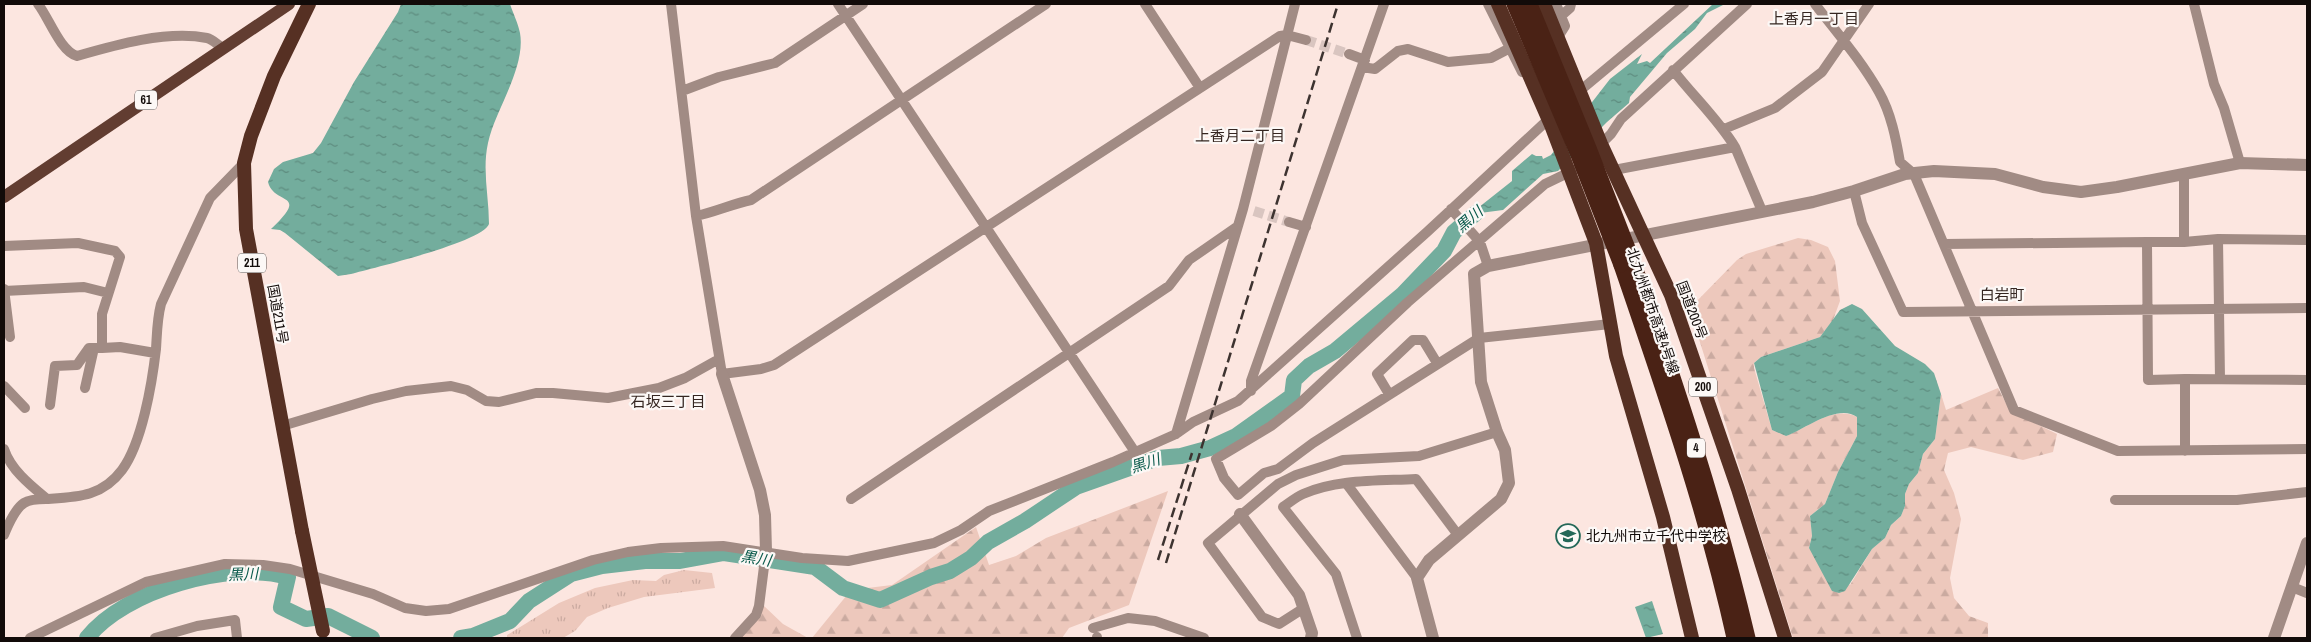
<svg xmlns="http://www.w3.org/2000/svg" width="2311" height="642" font-family="'Archivo Narrow','Noto Sans JP',sans-serif">
<style>
.grass{fill:url(#grass-tufts)}
.forest{fill:url(#forest-firs)}
.water{fill:url(#water-ripples)}
.lines{fill:none;stroke-linecap:round;stroke-linejoin:round}
.river{stroke:#73ad9d;stroke-width:16}
.minor-tunnel{stroke:#d9c5c0;stroke-width:10;stroke-dasharray:10 5;stroke-linecap:butt}
.minor{stroke:#a18b84;stroke-width:10}
.tertiary{stroke:#a18b84;stroke-width:12}
.primary{stroke:#623d31;stroke-width:12}
.trunk{stroke:#563023;stroke-width:14}
.motorway{stroke:#4a2215;stroke-width:15}
.rail{stroke:#3d3330;stroke-width:2.5;stroke-dasharray:10 5;stroke-linecap:butt}
.trunk-bridge{stroke:#563023;stroke-width:14}
.motorway-bridge{stroke:#4a2215;stroke-width:15}
.labels{text-anchor:middle;dominant-baseline:central;stroke-width:4.5;stroke-linejoin:round;paint-order:stroke}
.shield{fill:#fcf8f6;stroke:#585250;stroke-width:1}
.shield-label{font-size:12px;font-weight:bold;fill:#120b09}
.street-label{font-size:14px;fill:#120b09;stroke:#fcf8f6}
.poi-label{font-size:14px;fill:#120b09;stroke:#fcf8f6;text-anchor:start}
.neighbourhood-label{font-size:15px;fill:#352621;stroke:#fcf8f6}
.water-label{font-size:15px;font-style:italic;fill:#08594a;stroke:#fcf8f6}
</style>
<defs>
<pattern id="grass-tufts" width="24" height="20" patternUnits="userSpaceOnUse" patternTransform="scale(1.25)"><rect width="24" height="20" fill="#edc8bc"/><path d="M3 7l-1-3M5 7V3M7 7l1-3M15 17l-1-3M17 17v-4M19 17l1-3" fill="none" stroke="#caaaa0"/></pattern>
<pattern id="forest-firs" width="22" height="20" patternUnits="userSpaceOnUse" patternTransform="scale(1.25)"><rect width="22" height="20" fill="#edc8bc"/><path d="M5 1l3.5 6h-7zM16 11l3.5 6h-7z" fill="#caaaa0"/></pattern>
<pattern id="water-ripples" width="26" height="14" patternUnits="userSpaceOnUse" patternTransform="scale(1.25)"><rect width="26" height="14" fill="#73ad9d"/><path d="M2 4q2-2 4 0t4 0M15 11q2-2 4 0t4 0" fill="none" stroke="#5d8b7e"/></pattern>
</defs>
<rect width="100%" height="100%" fill="#fce6e0"/>
<!-- grass -->
<path class="grass" d="M 684,570 L 712,573 L 715,588 L 644,597 L 608,608 L 587,617 L 575,631 L 563,638 L 507,638 L 507,635 L 559,603 L 595,588 L 633,580 L 656,581 L 664,575 Z"/>
<!-- forest -->
<path class="forest" d="M 1798,238 L 1811,240 L 1828,247 L 1835,261 L 1840,301 L 1833,320 L 1820,337 L 1761,357 L 1754,363 L 1754,368 L 1772,430 L 1786,436 C 1808,428 1833,405 1857,417 L 1857,436 L 1838,472 L 1825,504 L 1810,516 L 1812,536 L 1809,548 L 1850,585 L 1872,549 L 1885,538 L 1891,525 L 1901,516 L 1905,506 L 1905,494 L 1909,484 L 1918,473 L 1923,454 L 1935,439 L 1941,394 L 1946,410 L 1998,388 L 2010,411 L 2057,434 L 2053,452 L 2023,460 L 1971,447 L 1948,453 L 1944,470 L 1954,493 L 1961,519 L 1950,578 L 1954,598 L 1969,616 L 1988,623 L 1988,638 L 1793,638 L 1693,320 L 1695,303 L 1737,260 L 1746,254 Z
M 1168,491 L 1129,605 L 1069,628 L 1062,638 L 812,638 L 851,590 L 892,585 L 976,527 L 989,565 L 1016,556 L 1046,538 Z
M 763,605 L 783,624 L 808,638 L 738,638 Z"/>
<!-- water -->
<path class="water" d="M 401,4 L 510,4 C 513,13 518,23 520,33 C 526,68 495,110 488,143 C 482,170 489,197 489,224 C 483,242 373,268 351,274 L 338,276 L 285,233 L 280,230 L 271,229 C 311,191 274,206 268,182 L 274,169 L 283,162 L 313,153 L 321,143 L 354,82 L 398,12 Z
M 1713,4 L 1725,4 L 1707,13 L 1695,29 L 1667,53 L 1630,97 L 1629,103 L 1607,122 L 1558,171 L 1543,174 L 1503,210 L 1480,213 L 1467,223 L 1464,219 L 1512,181 L 1512,171 L 1532,154 L 1536,156 L 1542,156 L 1543,159 L 1551,155 L 1610,79 L 1642,54 L 1637,64 L 1647,61 L 1650,63 Z
M 1852,304 L 1862,309 L 1895,346 L 1925,364 L 1934,373 L 1941,394 L 1935,439 L 1923,454 L 1918,473 L 1909,484 L 1905,494 L 1905,506 L 1901,516 L 1891,525 L 1885,538 L 1872,549 L 1845,591 L 1839,593 L 1832,591 L 1809,548 L 1812,536 L 1810,516 L 1825,504 L 1838,472 L 1857,436 L 1857,417 C 1838,403 1805,429 1786,436 L 1772,430 L 1754,363 L 1761,357 L 1820,337 L 1840,310 Z
M 1652,601 L 1663,634 L 1646,638 L 1635,607 Z"/>
<g class="lines">
<!-- river -->
<path class="river" d="M 87,638 C 124,590 231,560 288,577 L 281,607 L 306,619 L 328,616 L 372,638
M 461,638 L 473,636 L 510,621 L 529,601 L 571,574 L 602,566 L 645,561 L 680,561 L 724,553 L 815,567 L 843,588 L 880,600 L 931,577 L 950,571 L 971,558 L 988,542 L 1025,521 L 1076,487 L 1158,458 L 1181,456 L 1210,448 L 1236,436 L 1292,396 L 1294,380 L 1309,366 L 1335,351 L 1402,295 L 1444,251 L 1454,232 L 1476,213"/>
<!-- minor-tunnel -->
<path class="minor-tunnel" d="M 1306,40 L 1349,54
M 1254,211 L 1289,222"/>
<!-- minor -->
<path class="minor" d="M 38,4 C 49,18 60,51 77,56 C 115,45 167,30 207,38 C 212,39 218,45 223,48
M 671,4 L 696,216 L 722,374 L 761,369 L 774,365 L 1280,36 L 1287,35 L 1306,40
M 838,4 L 1135,452
M 1145,4 L 1200,88
M 1488,4 L 1522,72
M 1556,4 L 1565,26 L 1558,37
M 1815,4 C 1837,33 1861,60 1879,92 C 1891,113 1896,139 1900,162 L 1914,174 L 2014,410 L 2118,451 L 2307,449
M 2194,4 L 2214,84 L 2224,108 L 2240,163
M 1561,16 L 1570,8 L 1571,4
M 1349,54 L 1365,60
M 1362,67 L 1375,69 L 1398,51 L 1408,49 L 1448,62 L 1491,58 L 1510,48
M 1673,70 C 1693,96 1718,119 1735,147
M 682,91 L 719,77 L 775,63 L 863,4
M 1576,94 L 1684,4
M 1724,129 L 1775,108 L 1822,72 L 1869,4
M 1597,148 L 1611,134 L 1621,119 L 1747,4
M 1574,170 L 1545,184 L 1408,302 L 1299,404 L 1271,426 L 1216,459 L 1224,478 L 1238,495 L 1264,473 L 1278,469 L 1313,443 L 1479,338 L 1610,324
M 1614,170 L 1735,147 L 1762,211
M 2184,174 L 2184,242 L 2147,242 L 2148,380 L 2185,379 L 2185,451
M 1854,191 L 1862,223 L 1903,312 L 2307,308
M 1451,209 L 1480,242 L 1488,266
M 696,216 C 715,212 732,204 751,200 L 1046,4
M 1289,222 L 1306,227
M 2218,239 L 2220,379
M 2184,242 L 2218,239 L 2307,240
M 1944,244 L 2147,242
M 4,246 L 78,243 L 115,251 L 120,257 L 102,314 L 102,348 L 120,347 L 155,353
M 4,289 L 10,337
M 4,291 L 84,287 L 108,293
M 2185,379 L 2307,380
M 4,386 L 25,408
M 85,388 L 94,348
M 1251,391 L 1251,381 L 1384,4
M 1389,394 L 1377,374 L 1413,340 L 1423,340 L 1437,363
M 50,405 L 55,366 L 77,365 L 89,348 L 102,348
M 282,426 L 372,399 L 406,391 L 451,386 L 467,390 L 486,401 L 499,402 L 536,393 L 553,393 L 608,398 L 659,388 L 685,378 L 719,359
M 1176,434 L 1243,209 L 1295,4
M 4,449 C 11,470 30,485 47,499
M 1346,483 L 1417,578
M 851,499 L 1169,286 L 1189,260 L 1238,226
M 2115,500 L 2237,500 L 2307,492
M 4,535 C 8,525 15,509 24,503 C 30,499 39,499 46,499 C 77,497 102,497 122,470 C 142,443 152,384 156,349 C 157,334 157,319 161,304 L 210,198 L 244,163
M 2292,587 L 2307,593
M 1304,608 L 1279,624 L 1262,617 L 1208,543 L 1278,484 L 1296,475 L 1343,460 L 1419,456 L 1497,432
M 1093,628 L 1128,618 L 1155,621 L 1204,638
M 30,638 L 146,582 L 225,564 L 263,565 L 290,569 L 373,594 L 405,608 L 426,611 L 449,609 L 593,560 L 628,552 L 661,548 L 723,546 L 802,558 L 848,561 L 934,543 L 961,530 L 989,511 L 1113,462 L 1176,434 L 1193,422 L 1238,401 L 1427,232 L 1552,116
M 155,638 L 197,626 L 235,620 L 237,638
M 735,638 L 756,615 L 759,606 L 766,551
M 1097,638 L 1097,637
M 1357,638 L 1336,574 L 1283,507 C 1289,503 1296,497 1303,494 C 1337,479 1379,481 1416,479 L 1458,535"/>
<!-- tertiary -->
<path class="tertiary" d="M 722,374 L 760,490 L 765,515 L 766,551
M 1240,514 L 1299,595 L 1312,633 L 1311,638
M 1433,638 L 1417,578 L 1429,560 L 1501,499 L 1509,483 L 1505,450 L 1497,432 L 1481,382 L 1474,274 L 1488,266 L 1813,202 L 1854,191 L 1905,174 L 1934,171 L 1995,174 L 2043,187 L 2081,192 L 2117,187 L 2240,163 L 2307,165
M 2274,638 L 2307,543"/>
<!-- primary -->
<path class="primary" d="M 4,197 L 289,4"/>
<!-- trunk -->
<path class="trunk" d="M 1498,4 L 1551,125 L 1596,243 L 1616,356 L 1663,517 L 1692,638
M 1544,4 L 1601,144 L 1671,295 L 1738,489 L 1785,638
M 302,531 L 246,229 L 244,163 L 251,136 L 274,76 L 309,4"/>
<!-- motorway -->
<path class="motorway" d="M 1633,261 C 1677,385 1718,510 1748,638
M 1621,265 C 1663,388 1706,511 1734,638"/>
<!-- rail -->
<path class="rail" d="M 1158,560 L 1192,453
M 1166,563 L 1338,4"/>
<!-- trunk-bridge -->
<path class="trunk-bridge" d="M 302,531 L 323,631"/>
<!-- motorway-bridge -->
<path class="motorway-bridge" d="M 1514,4 L 1578,155 L 1621,265
M 1530,4 L 1589,148 L 1633,261"/>
</g>
<!-- icons -->
<defs>
<g id="school-ring" transform="scale(1.25)"><circle r="9.5" fill="#fcf8f6" stroke="#246858" stroke-width="1.5"/><path d="M0-5L7-2L0 1L-7-2ZM-4 1L0 2.5L4 1V4Q0 6-4 4Z" fill="#246858"/></g>
</defs>
<g fill-rule="evenodd">
<use href="#school-ring" x="1568" y="536"/>
</g>
<g class="labels">
<!-- shield labels -->
<g class="shield">
<rect x="135" y="90.5" width="22" height="19" rx="4"/>
<rect x="238" y="253.5" width="28" height="19" rx="4"/>
<rect x="1689" y="377.5" width="28" height="19" rx="4"/>
<rect x="1687" y="438.5" width="18" height="19" rx="4"/>
</g>
<g class="shield-label">
<text x="146" y="100">61</text>
<text x="252" y="263">211</text>
<text x="1703" y="387">200</text>
<text x="1696" y="448">4</text>
</g>
<!-- street labels -->
<g class="street-label">
<text transform="translate(1692 310) rotate(69)">国道200号</text>
<text transform="translate(1653 311) rotate(71)">北九州都市高速4号線</text>
<text transform="translate(278 314) rotate(80)">国道211号</text>
</g>
<!-- poi labels -->
<g class="poi-label">
<text x="1586" y="536">北九州市立千代中学校</text>
</g>
<!-- neighbourhood labels -->
<g class="neighbourhood-label">
<text x="1814" y="18">上香月一丁目</text>
<text x="1240" y="135">上香月二丁目</text>
<text x="2002" y="294">白岩町</text>
<text x="668" y="401">石坂三丁目</text>
</g>
<!-- water labels -->
<g class="water-label">
<text transform="translate(1469 219) rotate(-41)">黒川</text>
<text transform="translate(1145 463) rotate(-18)">黒川</text>
<text transform="translate(756 558) rotate(9)">黒川</text>
<text transform="translate(243 574) rotate(-2)">黒川</text>
</g>
</g>
<!-- border -->
<rect width="2311" height="642" fill="none" stroke="#120b09" stroke-width="10"/>
</svg>
